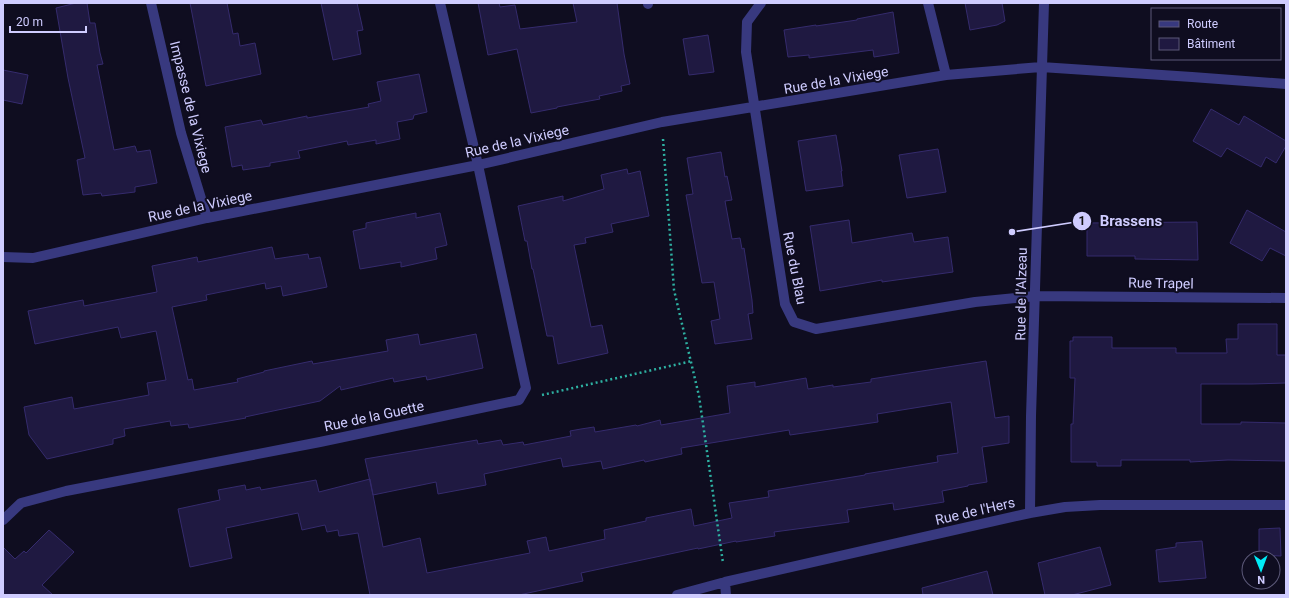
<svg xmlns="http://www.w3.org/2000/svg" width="1289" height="598" font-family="Roboto,sans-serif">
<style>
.building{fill:#1f1941;stroke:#352b6d}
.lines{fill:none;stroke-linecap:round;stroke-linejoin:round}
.path{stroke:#2eb1a2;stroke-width:2.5;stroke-dasharray:2 3;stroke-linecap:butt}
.minor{stroke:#38397f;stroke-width:10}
.labels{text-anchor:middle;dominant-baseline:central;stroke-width:4;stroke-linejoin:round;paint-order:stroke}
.street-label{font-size:14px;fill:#cfccff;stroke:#0f0d20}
.leader{fill:none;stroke:#cfccff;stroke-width:1.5}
.callout-dot{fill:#cfccff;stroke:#0f0d20;stroke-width:1.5}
.mark-label{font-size:12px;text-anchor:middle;font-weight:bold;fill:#111}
.callout-label{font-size:15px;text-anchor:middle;font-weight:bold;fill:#cfccff;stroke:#0f0d20;stroke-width:4;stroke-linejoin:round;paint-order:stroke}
</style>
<rect width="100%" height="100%" fill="#0f0d20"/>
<!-- building -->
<path class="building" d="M 76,3 L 87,3 L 90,23 L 95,23 L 100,53 L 103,64 L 97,65 L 114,150 L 135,146 L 137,152 L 150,150 L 157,183 L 135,187 L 135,192 L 102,196 L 101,193 L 83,195 L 77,160 L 85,158 L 68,78 L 56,8 Z
M 190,3 L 227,3 L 233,34 L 238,33 L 240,46 L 255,43 L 261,74 L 206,86 Z
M 321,3 L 357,3 L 363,30 L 357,31 L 361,54 L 333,60 Z
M 478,3 L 499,3 L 500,7 L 515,5 L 520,29 L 577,22 L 573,3 L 617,3 L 624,54 L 630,84 L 621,86 L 622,91 L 599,96 L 600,99 L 557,107 L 557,108 L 531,113 L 517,49 L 488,55 Z
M 965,3 L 1002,3 L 1005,21 L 997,25 L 970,30 Z
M 893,12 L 899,53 L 874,57 L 873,50 L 809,58 L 809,55 L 788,57 L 784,30 L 816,25 L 816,26 L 857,20 L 857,19 Z
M 708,35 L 714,72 L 689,75 L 683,39 Z
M 3,70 L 28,75 L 22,104 L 3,100 Z
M 419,74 L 427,112 L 414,115 L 413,119 L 397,122 L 400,139 L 376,144 L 376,140 L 348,145 L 347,141 L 298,151 L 300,158 L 270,163 L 270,166 L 243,170 L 242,165 L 232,167 L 225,127 L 261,120 L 263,125 L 307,116 L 307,118 L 369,107 L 368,104 L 381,101 L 377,82 Z
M 1211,109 L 1239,125 L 1244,116 L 1286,141 L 1286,146 L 1276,163 L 1266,157 L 1261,167 L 1227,148 L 1221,157 L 1193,141 Z
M 836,135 L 842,171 L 841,171 L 843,186 L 806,191 L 798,141 Z
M 938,149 L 946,192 L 907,198 L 899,155 Z
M 721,152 L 725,177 L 727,176 L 732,200 L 725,201 L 732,239 L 740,238 L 742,249 L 744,248 L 752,300 L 753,313 L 748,314 L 752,339 L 715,344 L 711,321 L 720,319 L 714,282 L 702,283 L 686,195 L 693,194 L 687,158 Z
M 627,169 L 628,174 L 640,171 L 649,216 L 611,224 L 613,232 L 585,238 L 586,243 L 574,245 L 591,327 L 602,325 L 608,353 L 558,364 L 553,336 L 547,336 L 533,269 L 532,269 L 527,241 L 525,241 L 518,206 L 563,196 L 563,201 L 604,189 L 601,175 Z
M 1247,210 L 1286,232 L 1286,256 L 1270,248 L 1262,261 L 1230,243 Z
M 416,213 L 416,218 L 440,213 L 447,245 L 435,248 L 437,259 L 401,267 L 401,262 L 360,269 L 353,231 L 366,228 L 366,223 Z
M 849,220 L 852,243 L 912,233 L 914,242 L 948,237 L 953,272 L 882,282 L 882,280 L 820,291 L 810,226 Z
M 1197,222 L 1198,260 L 1135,259 L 1135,256 L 1087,256 L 1087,223 Z
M 272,247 L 275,259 L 308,254 L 309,259 L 320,257 L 327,287 L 283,296 L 281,286 L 266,289 L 265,283 L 206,295 L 207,300 L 172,307 L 188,380 L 192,379 L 194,390 L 238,382 L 237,379 L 264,372 L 264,371 L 312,361 L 313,364 L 388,351 L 386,340 L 418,334 L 420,345 L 476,334 L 483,368 L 427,380 L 426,376 L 394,382 L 393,378 L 341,390 L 340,386 L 320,401 L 245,417 L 246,418 L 189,428 L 188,424 L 171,426 L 170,421 L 124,429 L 125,436 L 113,439 L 113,444 L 47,459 L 29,435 L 24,407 L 72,397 L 74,409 L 149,395 L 147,383 L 166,380 L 156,331 L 121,338 L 118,327 L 35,344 L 28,311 L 83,300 L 84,306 L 157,292 L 152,266 L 197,257 L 198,262 Z
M 1238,324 L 1277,324 L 1277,355 L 1286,355 L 1286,383 L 1252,384 L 1201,384 L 1201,424 L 1241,424 L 1241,422 L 1286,423 L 1286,461 L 1228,460 L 1190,462 L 1190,460 L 1121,460 L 1121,466 L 1097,466 L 1097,462 L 1071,462 L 1071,424 L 1073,424 L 1075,378 L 1070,378 L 1070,341 L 1073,341 L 1073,337 L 1112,337 L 1112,348 L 1176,348 L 1176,353 L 1227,353 L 1226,339 L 1238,339 Z
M 986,361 L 995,418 L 1009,416 L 1009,443 L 982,447 L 987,482 L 968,485 L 968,486 L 942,491 L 944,502 L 894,510 L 893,503 L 847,510 L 849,522 L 774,532 L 775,536 L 736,542 L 736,541 L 698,549 L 698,548 L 581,573 L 583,581 L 519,595 L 370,595 L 358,533 L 339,536 L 338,530 L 327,532 L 325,525 L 302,530 L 298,513 L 226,528 L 232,558 L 190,567 L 178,509 L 220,500 L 218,490 L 245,485 L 246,490 L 260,487 L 261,490 L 316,480 L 319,492 L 370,479 L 383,547 L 420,538 L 427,573 L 530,553 L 527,541 L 546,537 L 549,551 L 605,539 L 604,530 L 646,521 L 646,518 L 691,509 L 694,526 L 732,518 L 729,503 L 769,497 L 768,491 L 865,475 L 865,474 L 938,462 L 937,456 L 958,453 L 951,402 L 877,414 L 878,422 L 790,435 L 789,430 L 681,448 L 682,454 L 645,462 L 644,460 L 603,469 L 601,461 L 563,467 L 561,458 L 484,474 L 486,485 L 438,494 L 436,482 L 373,495 L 365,459 L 477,440 L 478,444 L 501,440 L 503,445 L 523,442 L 524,445 L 571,436 L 570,431 L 581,429 L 594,427 L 595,432 L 636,425 L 637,426 L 660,420 L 661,425 L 730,413 L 727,386 L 755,382 L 755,387 L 806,378 L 808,389 L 833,385 L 833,387 L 871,382 L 871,379 Z
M 1280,528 L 1281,556 L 1259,555 L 1259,529 Z
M 49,530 L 74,552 L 42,585 L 53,595 L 3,595 L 3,547 L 15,559 L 24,551 L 26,553 Z
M 1202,541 L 1206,578 L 1159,582 L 1156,550 L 1176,547 L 1176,543 Z
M 1100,547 L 1111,585 L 1072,595 L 1045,595 L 1038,563 Z
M 987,571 L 993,595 L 923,595 L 922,588 Z"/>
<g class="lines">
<!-- path -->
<path class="path" d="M 663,139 L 674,290 L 699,396 L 723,563
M 542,395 L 692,361"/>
<!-- minor -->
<path class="minor" d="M 151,3 L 181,133 L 207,218
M 648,3 L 648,4
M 761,3 L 747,22 L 746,52 L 785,304 L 794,322 L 816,329 L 975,302 L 1035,296 L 1286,298
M 928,3 L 946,75
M 3,257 L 33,258 L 207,218 L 478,165 L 662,122 L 946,75 L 1041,67 L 1192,77 L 1286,84
M 1030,513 L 1031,416 L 1044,3
M 3,520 L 21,503 L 66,491 L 320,442 L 519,400 L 526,388 L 478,165 L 440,3
M 725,582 L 726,595
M 677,595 L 725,582 L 1030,513 L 1065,507 L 1100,505 L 1286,505"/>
</g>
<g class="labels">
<!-- street labels -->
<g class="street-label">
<text transform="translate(836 80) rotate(-10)">Rue de la Vixiege</text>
<text transform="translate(191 107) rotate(76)">Impasse de la Vixiege</text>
<text transform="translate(517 141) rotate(-13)">Rue de la Vixiege</text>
<text transform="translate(200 206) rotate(-12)">Rue de la Vixiege</text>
<text transform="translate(795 268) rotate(79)">Rue du Blau</text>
<text transform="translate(1161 283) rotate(1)">Rue Trapel</text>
<text transform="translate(1021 294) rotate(-89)">Rue de l'Alzeau</text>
<text transform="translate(374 416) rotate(-12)">Rue de la Guette</text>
<text transform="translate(975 511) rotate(-13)">Rue de l'Hers</text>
</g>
</g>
<!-- callouts -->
<path class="leader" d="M1012 232L1082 221"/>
<g class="callout-dot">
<circle cx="1012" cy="232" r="4"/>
<circle cx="1082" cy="221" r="10"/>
</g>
<g class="mark-label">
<text x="1082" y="225">1</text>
</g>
<g class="callout-label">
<text x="1131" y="226">Brassens</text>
</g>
<!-- border -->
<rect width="1289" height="598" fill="none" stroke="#cfccff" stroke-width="8"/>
<!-- legend -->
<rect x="1151" y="8" width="130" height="52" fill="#0f0d20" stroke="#5c5979"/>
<rect x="1159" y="21" width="20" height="6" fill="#38397f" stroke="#5c5979"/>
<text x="1187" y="28" font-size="12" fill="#cfccff">Route</text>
<rect x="1159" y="38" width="20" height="12" fill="#1f1941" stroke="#5c5979"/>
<text x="1187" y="48" font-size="12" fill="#cfccff">Bâtiment</text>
<!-- north arrow -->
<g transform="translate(1261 570) rotate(179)"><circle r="19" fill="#0f0d20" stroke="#5c5979"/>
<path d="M0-3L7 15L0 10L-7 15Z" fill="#01ebf6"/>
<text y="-6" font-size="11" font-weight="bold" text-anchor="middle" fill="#cfccff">N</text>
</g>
<!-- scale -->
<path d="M10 26v6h76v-6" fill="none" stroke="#cfccff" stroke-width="2"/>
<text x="16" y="26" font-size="12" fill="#cfccff" stroke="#0f0d20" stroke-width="3" paint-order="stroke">20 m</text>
</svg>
